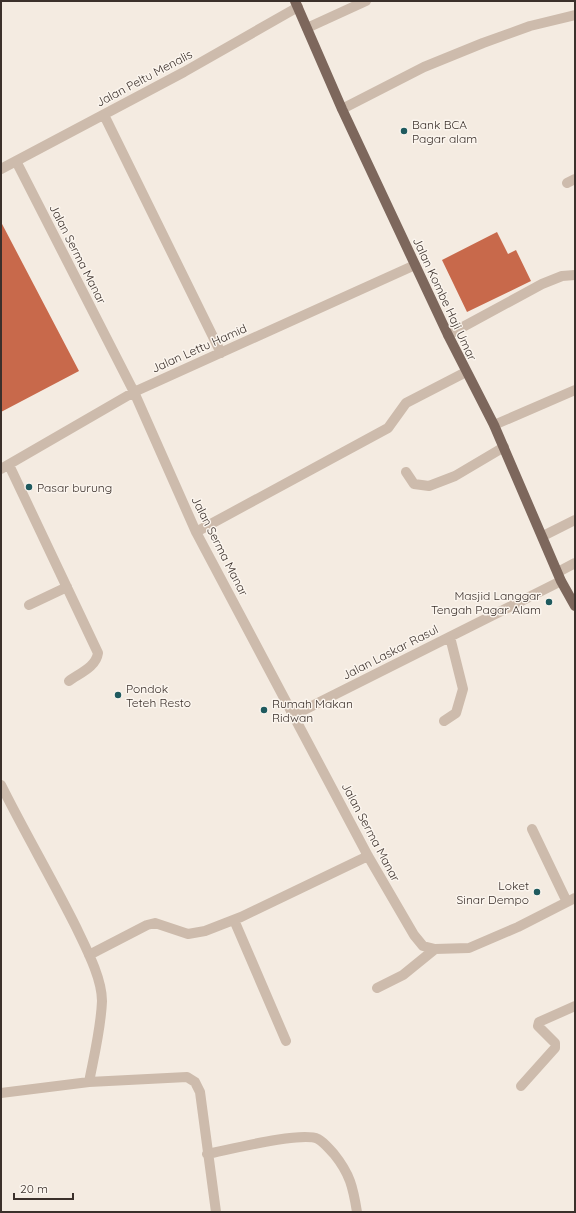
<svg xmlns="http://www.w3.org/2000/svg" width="576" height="1213" font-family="Quicksand,sans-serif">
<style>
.building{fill:#c8694b}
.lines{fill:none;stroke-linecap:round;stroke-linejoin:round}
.minor{stroke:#cdbbac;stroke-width:10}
.major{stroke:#7d675c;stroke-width:10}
.poi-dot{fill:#1f5a5e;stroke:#fbf5ee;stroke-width:1.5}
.labels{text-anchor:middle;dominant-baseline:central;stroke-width:3;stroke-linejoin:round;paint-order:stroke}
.street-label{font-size:12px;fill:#3b302b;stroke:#fbf5ee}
.poi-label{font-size:12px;fill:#3b302b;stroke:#fbf5ee;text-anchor:start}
</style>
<rect width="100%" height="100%" fill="#f4ebe1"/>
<!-- building -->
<path class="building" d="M 1,222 L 79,371 L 1,412 Z
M 497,232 L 508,254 L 516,250 L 531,281 L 467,312 L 442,260 Z"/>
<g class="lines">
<!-- minor -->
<path class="minor" d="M 307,28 L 366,1
M 342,109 L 424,67 L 483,43 L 530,26 L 575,15
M 104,115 L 221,353
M 16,161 L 134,392 L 196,532 L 368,856 L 414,935 L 423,946 L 435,949 L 469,948 L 518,927 L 575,898
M 1,169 L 184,72 L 298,7
M 567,183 L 575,179
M 448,335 L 542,284 L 562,276 L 575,275
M 494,425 L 575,390
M 9,465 L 98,653 C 96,667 80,673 69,681
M 1,469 L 134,392 L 415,265
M 406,472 L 414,484 L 429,486 L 455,476 L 504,447
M 196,532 L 388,428 L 406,403 L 466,372
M 543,536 L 575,520
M 558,572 L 575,563
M 29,605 L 67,587
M 294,715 L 561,581
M 444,721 L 456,713 L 463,689 L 450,637
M 1,785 C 25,833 52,879 76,927 C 86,948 102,978 102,1001 C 101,1028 94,1056 89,1082
M 532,829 L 567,902
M 234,920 L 286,1041
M 89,955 L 147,925 L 155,923 L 188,934 L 205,931 L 241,917 L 368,856
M 377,988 L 403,975 L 435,949
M 521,1086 L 555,1048 L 555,1043 L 538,1026 L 539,1022 L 575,1006
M 1,1093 L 89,1082 L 187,1077 L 195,1082 L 200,1092 L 216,1212
M 207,1154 C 228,1150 301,1131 318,1139 C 324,1142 329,1149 334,1154 C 350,1174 353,1187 357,1212"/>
<!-- major -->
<path class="major" d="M 295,1 L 342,109 L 448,335 L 494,425 L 561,581 L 575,606"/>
</g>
<!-- markers -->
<g class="poi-dot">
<circle cx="404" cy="131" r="4"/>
<circle cx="29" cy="487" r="4"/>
<circle cx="549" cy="602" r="4"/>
<circle cx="118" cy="695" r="4"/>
<circle cx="264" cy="710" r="4"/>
<circle cx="537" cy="892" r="4"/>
</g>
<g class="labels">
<!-- street labels -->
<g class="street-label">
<text transform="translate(144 78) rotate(-28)">Jalan Peltu Menalis</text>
<text transform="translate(78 254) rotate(63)">Jalan Serma Manar</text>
<text transform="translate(445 299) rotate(65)">Jalan Kombe Haji Umar</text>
<text transform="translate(199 348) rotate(-24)">Jalan Lettu Hamid</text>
<text transform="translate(220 546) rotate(63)">Jalan Serma Manar</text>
<text transform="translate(390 652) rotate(-27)">Jalan Laskar Rasul</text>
<text transform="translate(371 832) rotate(62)">Jalan Serma Manar</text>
</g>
<!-- poi labels -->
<g class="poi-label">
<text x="412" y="124">Bank BCA<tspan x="412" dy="14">Pagar alam</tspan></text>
<text x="37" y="487">Pasar burung</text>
<text x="541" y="595" text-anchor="end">Masjid Langgar<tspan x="541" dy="14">Tengah Pagar Alam</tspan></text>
<text x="126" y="688">Pondok<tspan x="126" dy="14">Teteh Resto</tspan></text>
<text x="272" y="703">Rumah Makan<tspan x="272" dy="14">Ridwan</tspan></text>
<text x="529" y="885" text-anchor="end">Loket<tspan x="529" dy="14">Sinar Dempo</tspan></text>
</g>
</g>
<!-- border -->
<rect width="576" height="1213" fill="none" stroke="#3b302b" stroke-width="4"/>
<!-- scale -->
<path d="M14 1193v6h59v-6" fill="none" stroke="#3b302b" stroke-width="2"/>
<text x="20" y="1193" font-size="12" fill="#3b302b" stroke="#fbf5ee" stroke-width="3" paint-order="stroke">20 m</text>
</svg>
